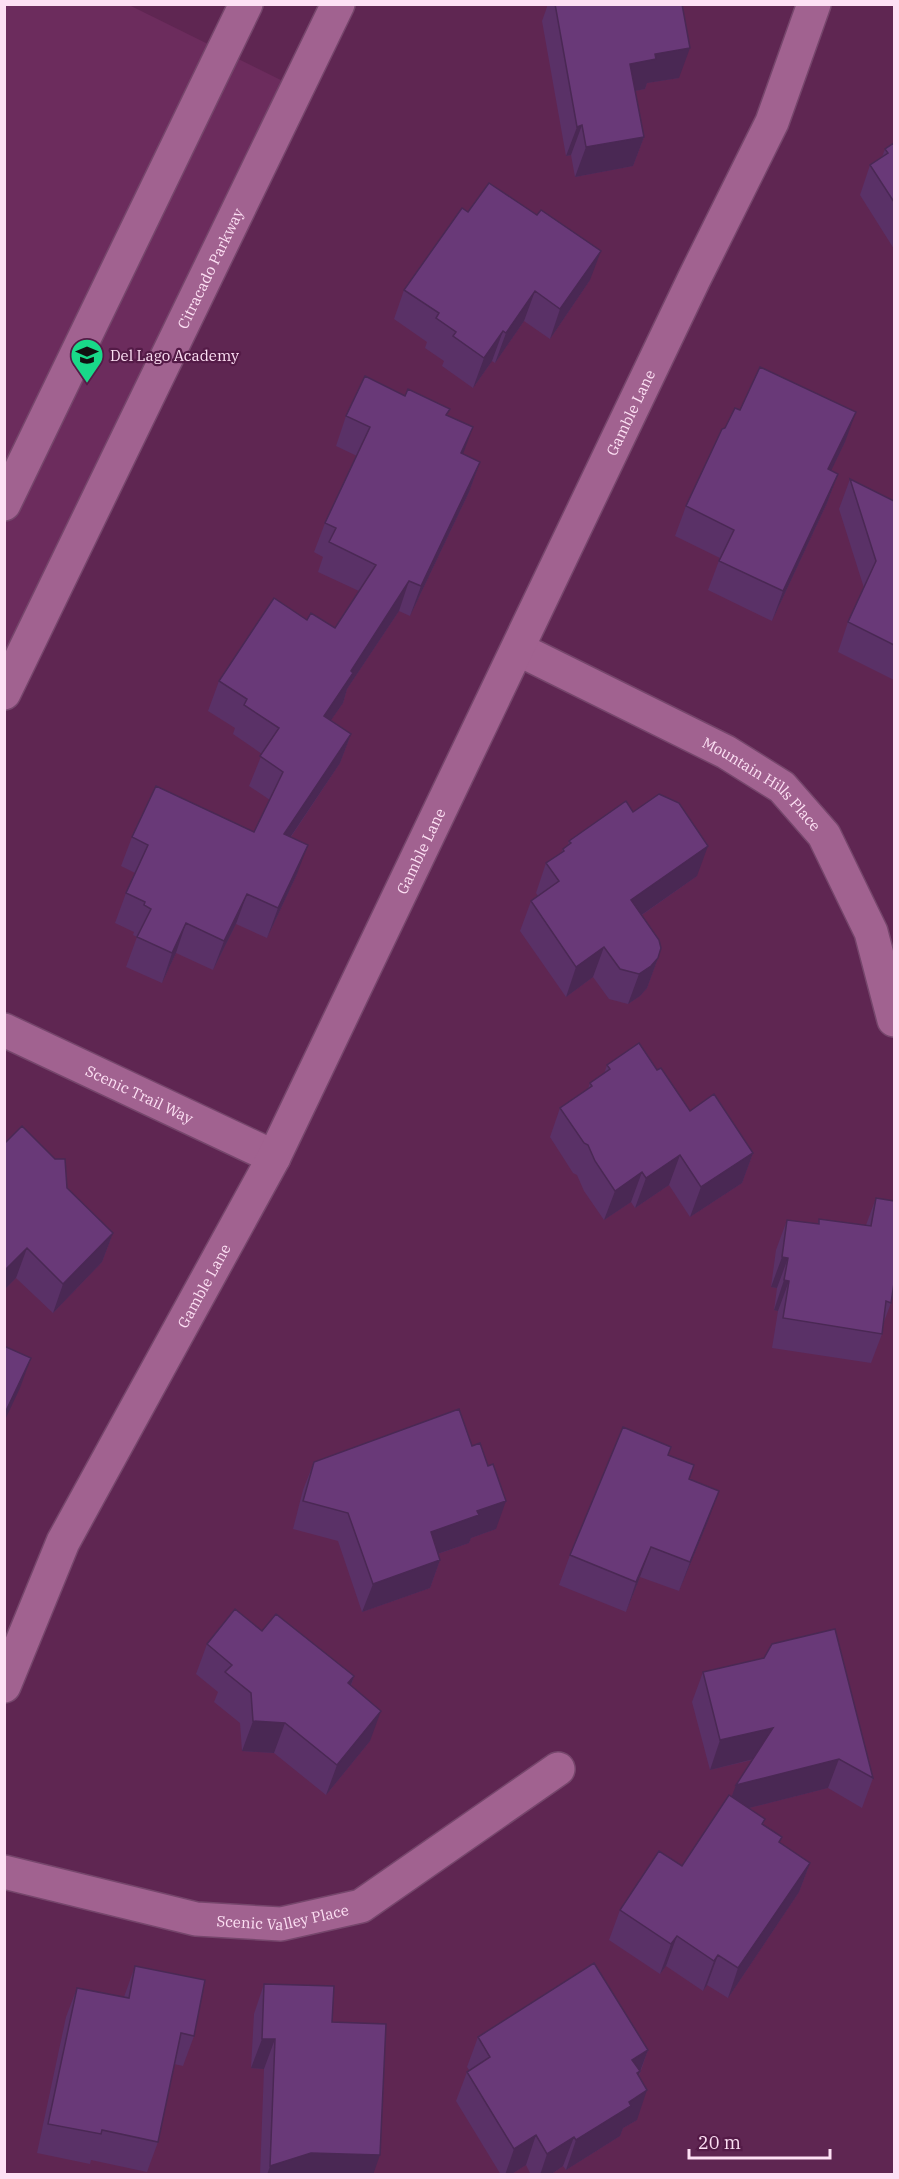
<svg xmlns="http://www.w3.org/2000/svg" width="899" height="2179" font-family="'IBM Plex Serif',serif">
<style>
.built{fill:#6c2c5d}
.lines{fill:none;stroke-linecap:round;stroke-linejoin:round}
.minor-casing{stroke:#76466c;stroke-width:36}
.minor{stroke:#a16290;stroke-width:33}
.wall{fill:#5a3167}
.shaded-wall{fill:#4a2854}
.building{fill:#693978;stroke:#4a2854;stroke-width:1.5}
.labels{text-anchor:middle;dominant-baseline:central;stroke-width:4.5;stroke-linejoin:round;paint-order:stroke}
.street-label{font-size:15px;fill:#fde0f4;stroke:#541b47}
.poi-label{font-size:15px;fill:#fde0f4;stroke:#541b47;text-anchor:start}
</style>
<rect width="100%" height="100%" fill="#5f2652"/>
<!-- built -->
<path class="built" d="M 5,5 L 129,5 L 311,95 L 5,679 Z"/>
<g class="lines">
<!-- minor casing -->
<g class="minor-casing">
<g id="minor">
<path d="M 4,504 L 246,4"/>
<path id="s1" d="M 518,649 L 726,752 L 782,787 L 824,835 L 871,932 L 894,1020"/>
<path id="s2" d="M 4,693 L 338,4"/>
<path id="s3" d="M 4,1030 L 274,1157"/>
<path id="s4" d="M 4,1686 L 63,1542 L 274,1157 L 694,279 L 772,122 L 814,4"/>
<path id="s5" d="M 4,1872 L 196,1919 L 281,1924 L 361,1906 L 558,1769"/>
</g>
</g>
<!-- minor -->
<use href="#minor" class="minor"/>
</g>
<!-- wall -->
<path class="wall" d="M 547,4 L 682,4 L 679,78 L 647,83 L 645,89 L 635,91 L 644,137 L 633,166 L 575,177 L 571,155 L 566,156 L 542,21 L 547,7 Z
M 894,143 L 894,249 L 860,195 L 870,165 L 882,157 L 885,149 Z
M 590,280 L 550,339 L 524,321 L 495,363 L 492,361 L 473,388 L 442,366 L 444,361 L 425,348 L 427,342 L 394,319 L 404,290 Z
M 405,396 L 448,415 L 463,454 L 480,462 L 469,492 L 410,616 L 399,611 L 347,689 L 343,703 L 331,720 L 351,734 L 340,763 L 291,837 L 297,874 L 267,938 L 236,924 L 213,970 L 176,953 L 162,983 L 126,967 L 137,937 L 133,935 L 134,932 L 115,923 L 126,893 L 135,873 L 121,866 L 132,837 L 254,832 L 270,800 L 249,786 L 262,754 L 233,734 L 235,728 L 208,711 L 219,681 L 307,620 L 335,628 L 359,591 L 318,572 L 323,557 L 314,552 L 325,523 L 357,456 L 336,446 L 346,416 Z
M 740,410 L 845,442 L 831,470 L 838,474 L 827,503 L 772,621 L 708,590 L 720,558 L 675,536 L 686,506 L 725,428 Z
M 850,479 L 894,501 L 894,680 L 838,652 L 848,622 L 864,588 L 839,509 Z
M 633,812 L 697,876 L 642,915 L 658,958 L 647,988 L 640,996 L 628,1004 L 609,999 L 593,977 L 566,997 L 520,931 L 531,901 L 538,896 L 536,893 L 546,863 L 561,853 L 563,849 L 568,845 L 569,841 Z
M 607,1065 L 657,1070 L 690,1111 L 753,1153 L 742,1183 L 690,1217 L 669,1185 L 635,1208 L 631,1202 L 604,1220 L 584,1191 L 577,1175 L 573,1173 L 550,1137 L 560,1108 L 588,1089 L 590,1083 L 604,1074 Z
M 4,1144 L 67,1188 L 113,1233 L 102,1262 L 53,1313 L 16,1278 L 4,1290 Z
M 876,1198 L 894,1201 L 894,1295 L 893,1295 L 891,1303 L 882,1327 L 882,1334 L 871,1363 L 772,1348 L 778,1311 L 774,1310 L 777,1288 L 771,1287 L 776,1250 L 787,1220 L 818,1224 L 819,1219 L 866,1225 Z
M 668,1455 L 689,1479 L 708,1521 L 679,1591 L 640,1577 L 626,1612 L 559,1585 L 570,1555 Z
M 314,1462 L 496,1529 L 471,1538 L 469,1543 L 438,1554 L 440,1560 L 430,1588 L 362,1612 L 338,1541 L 293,1529 L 303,1490 Z
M 262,1631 L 354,1676 L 351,1686 L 370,1741 L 326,1795 L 274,1753 L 242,1751 L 240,1723 L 214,1702 L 218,1692 L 196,1674 L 207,1644 Z
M 703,1672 L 873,1778 L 862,1808 L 828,1788 L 749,1808 L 765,1819 L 763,1825 L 780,1843 L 810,1863 L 799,1892 L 728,1998 L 707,1985 L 703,1991 L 666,1966 L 660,1974 L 609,1940 L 620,1910 L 682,1866 L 731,1797 L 752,1760 L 710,1770 L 692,1702 Z
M 135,1966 L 194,2036 L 183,2066 L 174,2064 L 158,2142 L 147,2172 L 91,2160 L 90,2164 L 37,2153 L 66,2017 L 77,1988 L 124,1997 Z
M 264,1984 L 332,2022 L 373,2175 L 260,2175 L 264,2069 L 251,2068 L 254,2014 Z
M 478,2037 L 648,2050 L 639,2076 L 637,2120 L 623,2128 L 620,2136 L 566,2170 L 563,2166 L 550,2175 L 531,2175 L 526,2165 L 510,2175 L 501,2175 L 456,2101 L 467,2072 L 469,2070 L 467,2067 Z"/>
<!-- shaded-wall -->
<path class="shaded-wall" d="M 690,48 L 679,78 L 647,83 L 645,89 L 619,94 L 630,64 L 655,54 Z
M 582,125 L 571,155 L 566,156 L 577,127 Z
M 644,137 L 633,166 L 575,177 L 586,147 Z
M 601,251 L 590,280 L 550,339 L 560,309 Z
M 535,291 L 524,321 L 495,363 L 506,333 Z
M 503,331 L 492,361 L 473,388 L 484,358 Z
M 856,412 L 845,442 L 818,498 L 828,469 Z
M 473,427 L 462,457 L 461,453 Z
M 480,462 L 469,492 L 410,616 L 421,586 Z
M 838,474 L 827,503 L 772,621 L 783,591 Z
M 409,581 L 399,611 L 347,689 L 343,703 L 313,746 L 324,716 L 351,671 Z
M 351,734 L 340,763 L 273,863 L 284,834 Z
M 308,845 L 297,874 L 267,938 L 278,908 Z
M 708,846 L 697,876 L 620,930 L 631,900 Z
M 247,894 L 236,924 L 213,970 L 224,941 Z
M 186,923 L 176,953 L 162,983 L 172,953 Z
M 604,947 L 593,977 L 566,997 L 576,967 Z
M 658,958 L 647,988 L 640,996 L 628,1004 L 639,974 Z
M 753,1153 L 742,1183 L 690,1217 L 701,1187 Z
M 680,1155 L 669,1185 L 635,1208 L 646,1178 Z
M 642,1172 L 631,1202 L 604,1220 L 615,1191 Z
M 113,1233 L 102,1262 L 53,1313 L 63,1284 Z
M 27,1248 L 16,1278 L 4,1290 L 4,1271 Z
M 782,1257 L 788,1258 L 777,1288 L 771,1287 Z
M 784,1280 L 789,1281 L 778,1311 L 774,1310 Z
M 31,1358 L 20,1388 L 4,1422 L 4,1415 Z
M 719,1491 L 708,1521 L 679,1591 L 690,1562 Z
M 506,1501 L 496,1529 L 471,1538 L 469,1543 L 420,1560 L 431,1532 L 477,1511 Z
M 651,1547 L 640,1577 L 626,1612 L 636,1582 Z
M 440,1560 L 430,1588 L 362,1612 L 373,1584 Z
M 354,1676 L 344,1705 L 348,1683 Z
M 381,1711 L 370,1741 L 326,1795 L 337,1765 Z
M 253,1721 L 285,1723 L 274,1753 L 242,1751 Z
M 773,1728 L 762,1757 L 710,1770 L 720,1740 Z
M 839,1759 L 828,1788 L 725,1814 L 736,1785 Z
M 810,1863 L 799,1892 L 728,1998 L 738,1968 Z
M 677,1936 L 666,1966 L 660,1974 L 671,1944 Z
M 718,1955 L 707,1985 L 703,1991 L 714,1961 Z
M 262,2039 L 275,2039 L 264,2069 L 251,2068 Z
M 648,2050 L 629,2101 L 632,2060 Z
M 647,2090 L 637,2120 L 623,2128 L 620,2136 L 566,2170 L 576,2140 L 629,2102 Z
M 536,2135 L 526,2165 L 510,2175 L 505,2175 L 514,2149 Z
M 574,2137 L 563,2166 L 550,2175 L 540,2175 L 547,2154 Z
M 311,2153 L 380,2155 L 373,2175 L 267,2175 L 270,2166 Z"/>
<!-- building -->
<path class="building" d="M 555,4 L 682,4 L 690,48 L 655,54 L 656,59 L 630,64 L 644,137 L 586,147 L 582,125 L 577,127 Z
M 894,143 L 894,202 L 870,165 L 888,153 L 885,149 Z
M 489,183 L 537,215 L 541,210 L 601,251 L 560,309 L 535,291 L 506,333 L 503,331 L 484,358 L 453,336 L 456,332 L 436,318 L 439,313 L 404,290 L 462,208 L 468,212 Z
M 760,367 L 856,412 L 828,469 L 838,474 L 783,591 L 719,561 L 734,530 L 686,506 L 722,429 L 725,428 L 735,408 L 740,410 Z
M 365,376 L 405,396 L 408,389 L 450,409 L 446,415 L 473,427 L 461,453 L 480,462 L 421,586 L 409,581 L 351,671 L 353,673 L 324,716 L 351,734 L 284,834 L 308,845 L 278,908 L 247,894 L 224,941 L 186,923 L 172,953 L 137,937 L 151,909 L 144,905 L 145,902 L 126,893 L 148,845 L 132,837 L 156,786 L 254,832 L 283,772 L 260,756 L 279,728 L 244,705 L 247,699 L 219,681 L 274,598 L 307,620 L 311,613 L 335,628 L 376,565 L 329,542 L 336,528 L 325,523 L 370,427 L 346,416 Z
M 850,479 L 894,501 L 894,645 L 848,622 L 876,561 Z
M 659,794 L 679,803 L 708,846 L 631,900 L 659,940 L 661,948 L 658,958 L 651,966 L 639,974 L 620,969 L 604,947 L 576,967 L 531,901 L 559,881 L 546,863 L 564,851 L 563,849 L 571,843 L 569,841 L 626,801 L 633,812 Z
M 639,1043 L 657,1070 L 661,1068 L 690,1111 L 714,1094 L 753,1153 L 701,1187 L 680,1155 L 646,1178 L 642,1172 L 615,1191 L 595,1161 L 588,1145 L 584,1143 L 560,1108 L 592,1086 L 590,1083 L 610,1069 L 607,1065 Z
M 22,1126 L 55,1159 L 65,1159 L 67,1188 L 113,1233 L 63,1284 L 27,1248 L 4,1271 L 4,1144 Z
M 876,1198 L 894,1201 L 894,1283 L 891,1303 L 886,1301 L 882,1334 L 783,1318 L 789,1281 L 784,1280 L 788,1258 L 782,1257 L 787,1220 L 819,1224 L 819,1219 L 871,1226 Z
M 4,1346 L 31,1358 L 4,1415 Z
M 459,1409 L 472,1446 L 480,1443 L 488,1466 L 493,1464 L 506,1501 L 477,1511 L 479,1515 L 431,1532 L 440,1560 L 373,1584 L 348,1513 L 303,1501 L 314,1462 Z
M 623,1427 L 671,1447 L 668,1455 L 694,1465 L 689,1479 L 719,1491 L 690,1562 L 651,1547 L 636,1582 L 570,1555 Z
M 235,1609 L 262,1631 L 276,1614 L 354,1676 L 348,1683 L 381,1711 L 337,1765 L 285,1723 L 253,1721 L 251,1693 L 225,1672 L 232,1665 L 207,1644 Z
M 835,1629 L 873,1778 L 839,1759 L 736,1785 L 773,1728 L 720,1740 L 703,1672 L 764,1658 L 772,1644 Z
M 729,1795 L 765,1819 L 762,1824 L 782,1837 L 779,1842 L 810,1863 L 738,1968 L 718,1955 L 714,1961 L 677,1936 L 671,1944 L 620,1910 L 659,1851 L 682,1866 Z
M 594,1963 L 648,2050 L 632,2060 L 640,2071 L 637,2073 L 647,2090 L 629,2102 L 631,2106 L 576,2140 L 574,2137 L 547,2154 L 536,2135 L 514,2149 L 467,2072 L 490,2057 L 478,2037 Z
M 135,1966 L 205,1980 L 194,2036 L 181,2033 L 158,2142 L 102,2130 L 101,2134 L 48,2124 L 77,1988 L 129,1998 Z
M 264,1984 L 334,1986 L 332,2022 L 386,2024 L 380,2155 L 311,2153 L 270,2166 L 275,2039 L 262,2039 Z"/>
<!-- icons -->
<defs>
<g id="school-pin" transform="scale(1.725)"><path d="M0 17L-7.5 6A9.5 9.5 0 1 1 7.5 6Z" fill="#19d989" stroke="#541b47"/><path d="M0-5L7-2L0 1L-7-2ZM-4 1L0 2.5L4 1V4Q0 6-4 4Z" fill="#111"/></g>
</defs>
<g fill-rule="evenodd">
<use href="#school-pin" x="87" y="355"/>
</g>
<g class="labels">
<!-- street labels -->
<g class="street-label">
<text stroke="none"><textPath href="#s2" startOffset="472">Citracado Parkway</textPath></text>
<text stroke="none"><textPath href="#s4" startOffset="1420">Gamble Lane</textPath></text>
<text stroke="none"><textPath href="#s1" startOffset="280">Mountain Hills Place</textPath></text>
<text stroke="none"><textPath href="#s4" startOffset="934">Gamble Lane</textPath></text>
<text stroke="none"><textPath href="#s3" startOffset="150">Scenic Trail Way</textPath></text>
<text stroke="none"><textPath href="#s4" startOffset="448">Gamble Lane</textPath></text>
<text stroke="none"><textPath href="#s5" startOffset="285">Scenic Valley Place</textPath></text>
</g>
<!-- poi labels -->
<g class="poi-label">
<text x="110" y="355">Del Lago Academy</text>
</g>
</g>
<!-- border -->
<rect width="899" height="2179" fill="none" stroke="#fde0f4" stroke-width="12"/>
<!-- scale -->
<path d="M689 2149v9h141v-9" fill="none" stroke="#fde0f4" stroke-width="3"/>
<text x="698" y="2149" font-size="18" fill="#fde0f4" stroke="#541b47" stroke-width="4.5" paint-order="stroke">20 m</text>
</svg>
